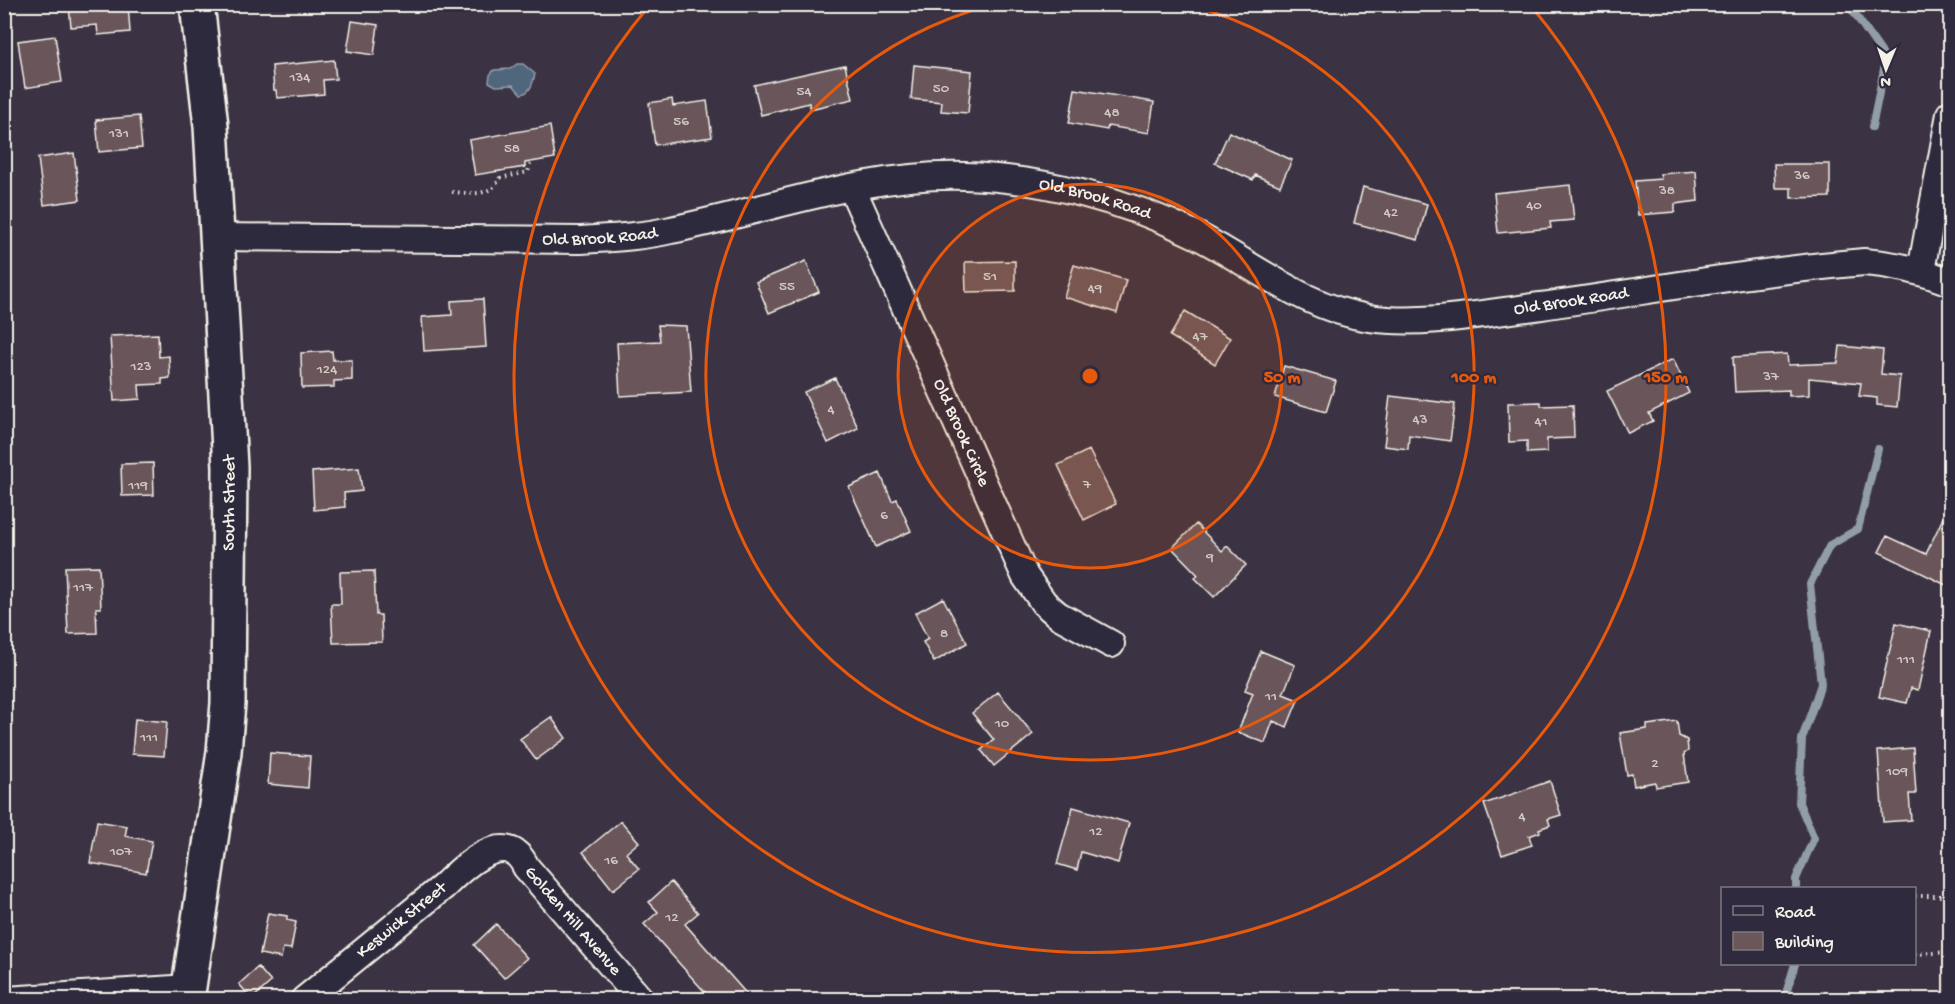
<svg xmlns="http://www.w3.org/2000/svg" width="1955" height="1004" font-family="'Gochi Hand',sans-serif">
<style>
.water{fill:#50667c;stroke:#929ea7;stroke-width:1.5}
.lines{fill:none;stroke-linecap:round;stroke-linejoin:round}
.stream{stroke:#929ea7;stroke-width:8}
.building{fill:#6b565a;stroke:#f4f1e8;stroke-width:1.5}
.street-casing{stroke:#f4f1e8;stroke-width:30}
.secondary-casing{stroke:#f4f1e8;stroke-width:38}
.path{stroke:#f4f1e8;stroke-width:4;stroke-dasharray:1.5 4.5;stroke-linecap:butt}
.street{stroke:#2f2a3d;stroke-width:26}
.secondary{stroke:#2f2a3d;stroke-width:33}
.ring{fill:none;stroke:#e8590c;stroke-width:3}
.labels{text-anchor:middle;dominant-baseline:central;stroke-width:4.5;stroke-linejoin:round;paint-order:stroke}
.number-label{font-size:15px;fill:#d2cac4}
.street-label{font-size:18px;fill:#f4f1e8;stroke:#2f2a3d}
.centre{fill:#e8590c;stroke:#2f2a3d;stroke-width:3}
.ring-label{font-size:18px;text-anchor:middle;font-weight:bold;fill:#e8590c;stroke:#2f2a3d;stroke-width:4.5;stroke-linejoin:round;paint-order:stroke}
</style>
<rect width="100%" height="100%" fill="#3b3343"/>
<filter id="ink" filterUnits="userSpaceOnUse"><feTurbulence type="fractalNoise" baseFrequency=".0167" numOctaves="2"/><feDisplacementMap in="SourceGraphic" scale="12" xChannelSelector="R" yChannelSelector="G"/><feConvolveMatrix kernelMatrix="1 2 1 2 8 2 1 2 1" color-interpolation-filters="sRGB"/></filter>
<g filter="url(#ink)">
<!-- water -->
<path class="water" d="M 517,64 L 523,64 L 535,74 C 533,82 531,93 521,94 L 513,85 L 496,86 L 489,82 L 490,75 L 494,70 L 510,69 Z"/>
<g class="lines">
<!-- stream -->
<path class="stream" d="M 1848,4 L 1886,59 L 1872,127
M 1796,888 L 1796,879 L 1814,838 L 1799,803 L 1802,739 L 1821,684 L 1810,584 L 1830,545 L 1858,529 L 1878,449
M 1784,1000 L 1795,964"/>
</g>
<!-- building -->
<path class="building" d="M 82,4 L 128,4 L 130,32 L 98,35 L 97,25 L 71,27 L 69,5 Z
M 352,21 L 378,25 L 374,55 L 347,51 Z
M 55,36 L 62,82 L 25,88 L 18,41 Z
M 334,60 L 336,79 L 323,80 L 324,94 L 277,98 L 276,90 L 274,90 L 272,66 Z
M 845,65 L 853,99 L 810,109 L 809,103 L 761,115 L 754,85 Z
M 914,65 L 972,71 L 968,113 L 941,111 L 942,102 L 911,99 Z
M 1075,89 L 1154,102 L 1149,133 L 1108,126 L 1107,130 L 1069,123 Z
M 672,99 L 673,106 L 707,101 L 712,137 L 655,145 L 649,103 Z
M 139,116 L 142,148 L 99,152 L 96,120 Z
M 550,126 L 555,158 L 525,163 L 525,167 L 475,175 L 469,140 Z
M 1229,132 L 1292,160 L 1280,186 L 1255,175 L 1253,180 L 1215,163 Z
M 74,153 L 80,200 L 44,205 L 38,158 Z
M 1774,164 L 1830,164 L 1830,197 L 1791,198 L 1791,188 L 1775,188 Z
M 1696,171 L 1698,201 L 1675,204 L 1675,212 L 1638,215 L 1635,181 L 1661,179 L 1660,174 Z
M 1570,185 L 1574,220 L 1550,222 L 1551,228 L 1498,233 L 1494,193 Z
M 1363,187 L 1427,204 L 1418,240 L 1354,223 Z
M 806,261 L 819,292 L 769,313 L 756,282 Z
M 1015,261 L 1015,291 L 966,292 L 965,262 Z
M 1074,265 L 1126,280 L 1117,313 L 1064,297 Z
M 483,299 L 486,347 L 424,351 L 422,317 L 452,315 L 451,301 Z
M 1185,311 L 1230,338 L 1215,364 L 1170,336 Z
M 658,325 L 686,326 L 691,392 L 620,396 L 617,343 L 660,341 Z
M 158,334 L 159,357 L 169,356 L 170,378 L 162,379 L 162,384 L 139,385 L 140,399 L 114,401 L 110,336 Z
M 1840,346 L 1883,350 L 1881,374 L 1900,376 L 1897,407 L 1877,405 L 1877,398 L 1859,396 L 1861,383 L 1809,378 L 1809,395 L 1789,396 L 1789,390 L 1735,392 L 1733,357 L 1787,354 L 1788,365 L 1838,363 Z
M 332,351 L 333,360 L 352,360 L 352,380 L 334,381 L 334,387 L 302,388 L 301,353 Z
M 1673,359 L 1689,393 L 1649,413 L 1653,421 L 1628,433 L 1607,391 Z
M 1284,366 L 1336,381 L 1326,412 L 1275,397 Z
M 835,378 L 858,428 L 828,443 L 804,392 Z
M 1390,396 L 1455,404 L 1450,441 L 1409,435 L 1408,449 L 1384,446 Z
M 1541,402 L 1541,406 L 1573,405 L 1574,438 L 1547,439 L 1547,452 L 1527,453 L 1527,441 L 1509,442 L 1508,403 Z
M 1089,450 L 1116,504 L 1084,520 L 1058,465 Z
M 153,463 L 154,495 L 122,496 L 121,464 Z
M 359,468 L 362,491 L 344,493 L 345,507 L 314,510 L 312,472 Z
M 880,473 L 892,501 L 897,499 L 911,531 L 876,547 L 849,487 Z
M 1950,503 L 1950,587 L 1879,552 L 1887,536 L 1926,554 Z
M 1196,524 L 1222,551 L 1227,546 L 1246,565 L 1214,597 L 1195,578 L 1198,575 L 1172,548 Z
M 99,566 L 101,608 L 96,608 L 97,633 L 68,634 L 65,567 Z
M 374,571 L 376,615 L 381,615 L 382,642 L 333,643 L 331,604 L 341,604 L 340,572 Z
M 943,598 L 967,643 L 934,662 L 923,642 L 928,639 L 915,613 Z
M 1896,623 L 1931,631 L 1918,690 L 1911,688 L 1907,703 L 1879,697 Z
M 1261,651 L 1295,665 L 1283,694 L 1298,700 L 1287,727 L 1273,721 L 1265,743 L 1238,732 L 1253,693 L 1245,690 Z
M 998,692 L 1033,734 L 994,766 L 981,750 L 994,740 L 972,713 Z
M 551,717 L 566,738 L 536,760 L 520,739 Z
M 135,719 L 167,722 L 164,756 L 132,754 Z
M 1677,721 L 1679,736 L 1687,740 L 1688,751 L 1684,754 L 1688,782 L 1656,787 L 1655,782 L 1634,786 L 1632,774 L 1627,775 L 1620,733 L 1647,729 L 1647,725 Z
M 1913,748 L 1916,794 L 1909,794 L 1911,820 L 1883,822 L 1878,751 Z
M 270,753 L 310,756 L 308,788 L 268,784 Z
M 1550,781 L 1561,815 L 1548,819 L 1550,825 L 1539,829 L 1540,832 L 1529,836 L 1532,845 L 1502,855 L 1484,804 Z
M 1073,807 L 1129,823 L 1118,863 L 1081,852 L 1077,870 L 1057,864 Z
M 97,821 L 127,826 L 125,836 L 152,841 L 146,873 L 90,863 Z
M 621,821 L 639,842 L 626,853 L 639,869 L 613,890 L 583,852 Z
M 671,882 L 698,913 L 685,924 L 751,999 L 711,999 L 644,924 L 658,912 L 649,902 Z
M 268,913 L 287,916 L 287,920 L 296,922 L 291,949 L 283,948 L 281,958 L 260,954 Z
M 496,924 L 527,958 L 504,978 L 474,945 Z
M 258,967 L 271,982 L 252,999 L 239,984 Z"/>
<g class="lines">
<!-- street casing -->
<g class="street-casing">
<g id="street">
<path id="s1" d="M 852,188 L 1025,576 L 1044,603 L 1058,615 L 1111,644"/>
<path id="s2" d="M 216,237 L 579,240 C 610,238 641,237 671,230 C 768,210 865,173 965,176 C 1042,178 1127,201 1196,235 C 1253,264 1304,308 1369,318 C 1425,326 1485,313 1541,306 C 1648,291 1756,271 1864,262 C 1895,264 1922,271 1950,282"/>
<path d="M 1921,271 L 1950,114"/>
<path d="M 6,1000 L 189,988"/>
<path id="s3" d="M 304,1000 L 444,886 C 463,867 507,825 526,867 L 641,1000"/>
</g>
</g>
<!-- secondary casing -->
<g class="secondary-casing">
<g id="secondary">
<path id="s4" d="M 187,1000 L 224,752 L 228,703 L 230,467 L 211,126 L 197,4"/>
</g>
</g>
<!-- path -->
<path class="path" d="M 500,178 L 528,172 L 530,164
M 452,192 C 470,193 490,198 500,178 L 499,171
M 1915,896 L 1950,896
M 1915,954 L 1950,952"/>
<!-- street -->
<use href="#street" class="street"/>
<!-- secondary -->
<use href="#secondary" class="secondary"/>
</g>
</g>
<!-- distance rings -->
<circle cx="1090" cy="376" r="192" fill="#e8590c" fill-opacity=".12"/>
<g class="ring">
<circle cx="1090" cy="376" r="192"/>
<path d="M1189 5A384 384 0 1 1 991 5"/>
<path d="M1531 6A576 576 0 1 1 649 6"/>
</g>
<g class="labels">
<!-- number labels -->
<g class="number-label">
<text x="300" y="78">134</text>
<text x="941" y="89">50</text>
<text x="804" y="92">54</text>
<text x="1112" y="113">48</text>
<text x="681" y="122">56</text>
<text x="119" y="134">131</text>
<text x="512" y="149">58</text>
<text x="1802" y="176">36</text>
<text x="1667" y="191">38</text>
<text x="1534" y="206">40</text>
<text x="1391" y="213">42</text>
<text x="990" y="277">51</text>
<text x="787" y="287">55</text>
<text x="1095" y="289">49</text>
<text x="1200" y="337">47</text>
<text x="141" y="367">123</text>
<text x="327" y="370">124</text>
<text x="1771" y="377">37</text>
<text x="831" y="410">4</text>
<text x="1420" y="420">43</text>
<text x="1541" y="422">41</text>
<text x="1087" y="485">7</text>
<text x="138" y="486">119</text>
<text x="884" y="516">6</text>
<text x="1210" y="558">9</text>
<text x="83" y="588">117</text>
<text x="944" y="634">8</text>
<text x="1906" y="660">111</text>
<text x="1271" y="697">11</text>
<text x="1002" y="724">10</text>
<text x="149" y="738">111</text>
<text x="1655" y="764">2</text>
<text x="1897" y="772">109</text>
<text x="1522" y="817">4</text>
<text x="1096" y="832">12</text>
<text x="121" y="852">107</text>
<text x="611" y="861">16</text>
<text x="672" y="918">12</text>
</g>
<!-- street labels -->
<g class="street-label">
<text stroke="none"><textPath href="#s2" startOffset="888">Old Brook Road</textPath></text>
<text stroke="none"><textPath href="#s2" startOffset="384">Old Brook Road</textPath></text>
<text stroke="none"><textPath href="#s2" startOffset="1392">Old Brook Road</textPath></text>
<text stroke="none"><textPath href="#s1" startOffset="268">Old Brook Circle</textPath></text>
<text stroke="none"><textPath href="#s4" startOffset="500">South Street</textPath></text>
<text stroke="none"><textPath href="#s3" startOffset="126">Keswick Street</textPath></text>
<text stroke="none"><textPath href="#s3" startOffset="354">Golden Hill Avenue</textPath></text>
</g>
</g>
<circle cx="1090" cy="376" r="9" class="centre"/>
<g class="ring-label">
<text x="1282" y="382">50 m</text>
<text x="1474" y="382">100 m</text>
<text x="1666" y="382">150 m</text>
</g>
<!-- margin -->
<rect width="1955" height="1004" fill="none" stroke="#2f2a3d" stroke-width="24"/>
<rect x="12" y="12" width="1931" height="980" fill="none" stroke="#f4f1e8" stroke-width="2" filter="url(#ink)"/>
<!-- legend -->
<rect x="1721" y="887" width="195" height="78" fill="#2f2a3d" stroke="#7e7a81" stroke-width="1.5"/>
<rect x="1733" y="906" width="30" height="9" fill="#2f2a3d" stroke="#7e7a81" stroke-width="1.5"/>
<text x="1775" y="917" font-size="18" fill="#f4f1e8">Road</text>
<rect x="1733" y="932" width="30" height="18" fill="#6b565a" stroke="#7e7a81" stroke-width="1.5"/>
<text x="1775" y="947" font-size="18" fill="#f4f1e8">Building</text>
<!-- north arrow -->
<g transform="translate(1886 69) rotate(182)" stroke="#2f2a3d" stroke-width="4.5" paint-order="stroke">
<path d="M0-4.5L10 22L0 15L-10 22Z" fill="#f4f1e8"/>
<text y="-9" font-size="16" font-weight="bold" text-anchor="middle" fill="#f4f1e8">N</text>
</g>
</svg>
